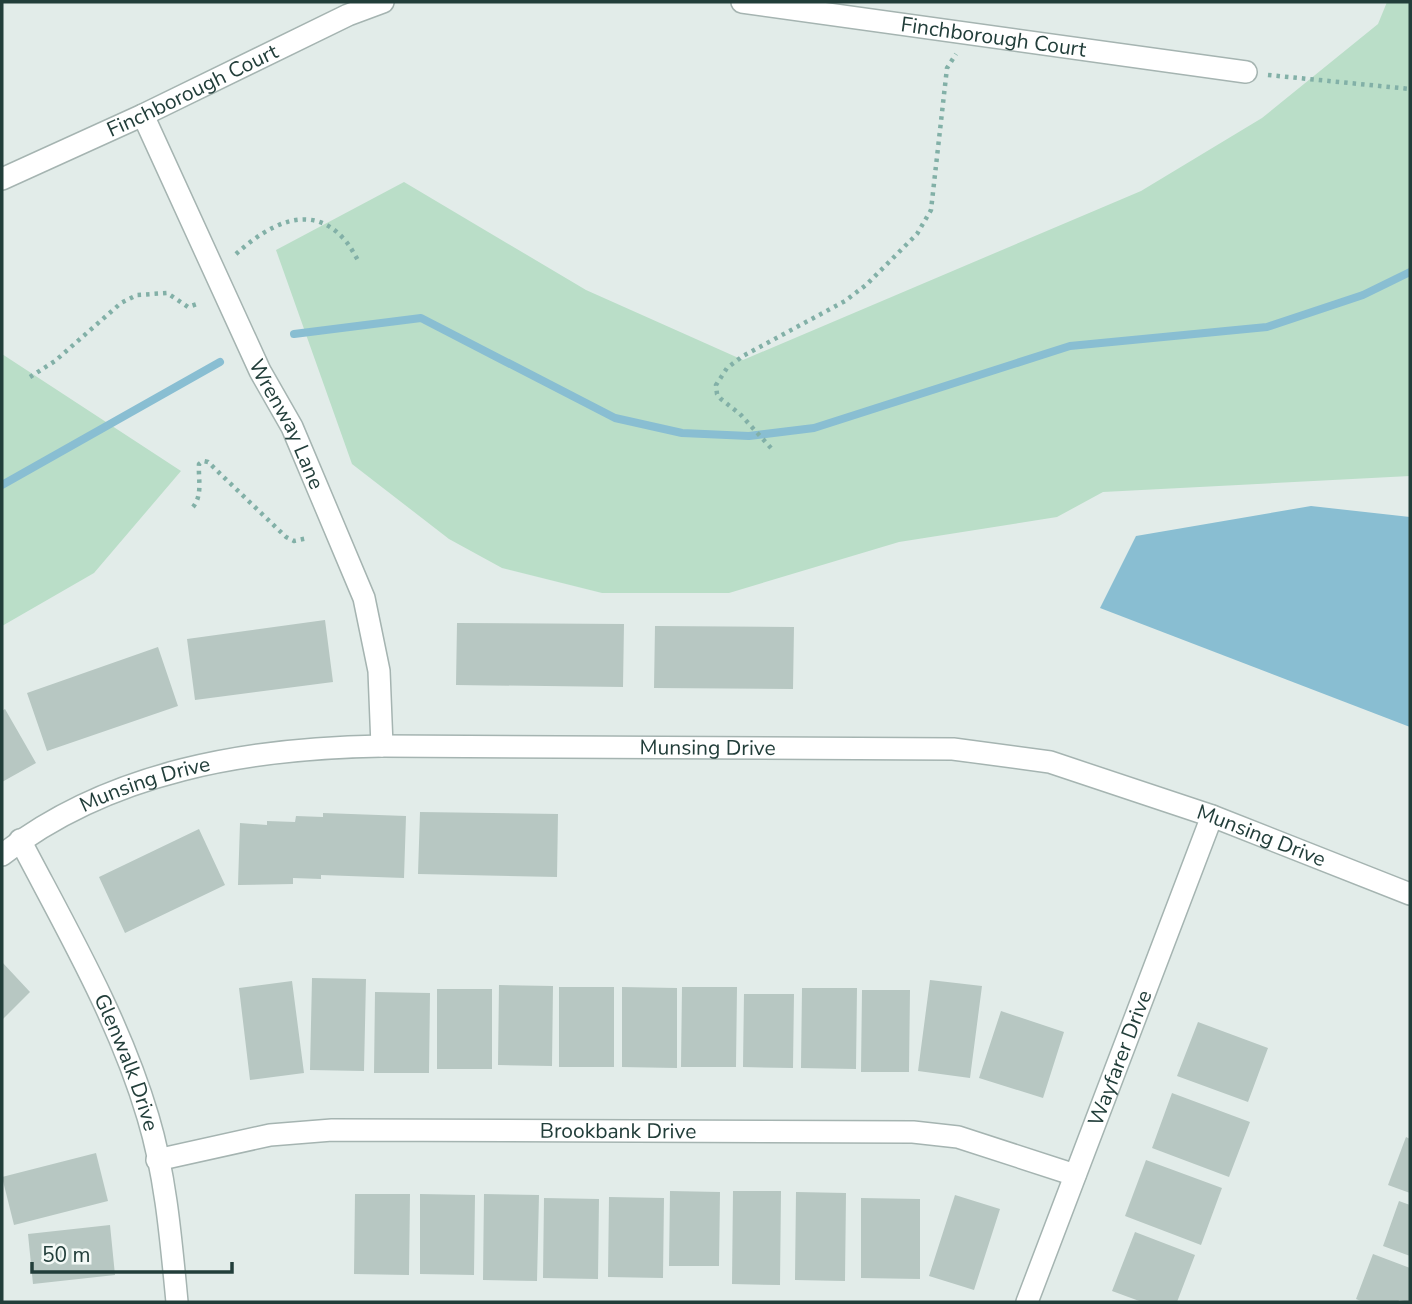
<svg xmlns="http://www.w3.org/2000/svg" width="1412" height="1304" font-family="'Nunito Sans',sans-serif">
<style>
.green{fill:#badec8}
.water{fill:#89bed2}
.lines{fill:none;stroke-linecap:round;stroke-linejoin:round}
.stream{stroke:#89bed2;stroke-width:8}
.building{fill:#b7c7c2}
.minor-casing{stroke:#a5b4b1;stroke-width:24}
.path{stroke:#82b0a7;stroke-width:4.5;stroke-dasharray:3.5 5;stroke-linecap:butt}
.minor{stroke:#fff;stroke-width:21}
.labels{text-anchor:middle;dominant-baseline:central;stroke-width:5;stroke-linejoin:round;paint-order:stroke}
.street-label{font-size:21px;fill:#223e3a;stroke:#f3f9f6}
</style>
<rect width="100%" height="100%" fill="#e2ece9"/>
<!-- green -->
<path class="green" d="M 1387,2 L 1410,2 L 1410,476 L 1103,492 L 1057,517 L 899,542 L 729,593 L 602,593 L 502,568 L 449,539 L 352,464 L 276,250 L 404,182 L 586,290 L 743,360 L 1141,191 L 1262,118 L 1378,24 Z
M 2,354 L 181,471 L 94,573 L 2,626 Z"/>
<!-- water -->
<path class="water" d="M 1311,506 L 1410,517 L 1410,727 L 1100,608 L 1136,536 Z"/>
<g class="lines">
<!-- stream -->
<path class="stream" d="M 294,334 L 421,318 L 615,418 L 682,433 L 749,436 L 814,428 L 1070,346 L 1267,327 L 1363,295 L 1410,272
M 2,485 L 220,362"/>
</g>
<!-- building -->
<path class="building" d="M 325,620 L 333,682 L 195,700 L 187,639 Z
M 457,623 L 624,624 L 623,687 L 456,685 Z
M 655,626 L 794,627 L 793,689 L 654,688 Z
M 158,647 L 178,706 L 47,751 L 27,693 Z
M 5,709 L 36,763 L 2,782 L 2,711 Z
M 420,812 L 558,814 L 557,877 L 418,874 Z
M 323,813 L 406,816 L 404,878 L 321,875 L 321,879 L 293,878 L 293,884 L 238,885 L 240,823 L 267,825 L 267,821 L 295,822 L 296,816 L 323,817 Z
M 199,829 L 225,885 L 125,933 L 99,877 Z
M 2,962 L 30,992 L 2,1020 Z
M 312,978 L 366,979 L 364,1071 L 310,1070 Z
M 930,980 L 982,986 L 970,1078 L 918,1071 Z
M 292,981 L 304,1073 L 250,1080 L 239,988 Z
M 499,985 L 553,986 L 552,1066 L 498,1065 Z
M 559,987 L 614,987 L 614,1067 L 559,1067 Z
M 622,987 L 677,988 L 677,1068 L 622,1067 Z
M 682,987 L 737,987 L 736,1067 L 681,1067 Z
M 802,988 L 857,988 L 856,1069 L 801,1068 Z
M 437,989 L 492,989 L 492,1069 L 437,1069 Z
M 862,990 L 910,990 L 909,1072 L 861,1072 Z
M 375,992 L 430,993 L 429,1073 L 374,1073 Z
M 744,994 L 794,994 L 793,1068 L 743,1067 Z
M 1001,1011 L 1064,1032 L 1043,1098 L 979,1078 Z
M 1198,1022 L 1268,1048 L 1248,1102 L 1177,1076 Z
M 1172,1093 L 1250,1122 L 1229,1177 L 1152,1148 Z
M 1406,1137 L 1410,1139 L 1410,1193 L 1388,1185 Z
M 96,1153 L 108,1201 L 14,1225 L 2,1177 Z
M 1146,1160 L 1222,1188 L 1201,1245 L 1125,1216 Z
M 670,1191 L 720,1192 L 719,1266 L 669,1266 Z
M 733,1191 L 781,1191 L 780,1285 L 732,1284 Z
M 796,1192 L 846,1193 L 845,1281 L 795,1280 Z
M 355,1194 L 410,1194 L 409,1275 L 354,1274 Z
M 420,1194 L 475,1195 L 474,1275 L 420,1274 Z
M 484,1194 L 539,1195 L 537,1281 L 483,1280 Z
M 955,1195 L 1000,1209 L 974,1290 L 929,1276 Z
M 609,1197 L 664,1198 L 663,1278 L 608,1277 Z
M 544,1198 L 599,1199 L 598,1279 L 543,1278 Z
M 861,1198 L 920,1199 L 920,1279 L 861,1278 Z
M 1399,1201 L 1410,1205 L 1410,1256 L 1383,1246 Z
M 110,1225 L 115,1275 L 33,1284 L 28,1234 Z
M 1135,1232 L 1195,1255 L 1177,1302 L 1142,1302 L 1112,1291 Z
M 1373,1254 L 1410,1268 L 1410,1302 L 1399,1300 L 1398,1302 L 1363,1302 L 1356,1299 Z"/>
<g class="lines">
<!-- minor casing -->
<g class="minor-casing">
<g id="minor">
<path id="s1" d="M 742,2 L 1246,72"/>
<path id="s2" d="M 143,115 L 260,371 L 292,427 L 364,598 L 379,671 L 382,746"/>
<path id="s3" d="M 2,179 L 143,115 L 348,15 L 383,2"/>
<path id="s4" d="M 20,840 C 67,930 119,1019 148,1117 C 166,1177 171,1240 177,1302"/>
<path id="s5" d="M 2,855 C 109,771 250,748 382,746 L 953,749 L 1050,762 L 1212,816 L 1410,894"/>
<path id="s6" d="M 157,1160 L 270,1135 L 332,1130 L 913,1132 L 958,1137 L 1075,1175"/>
<path id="s7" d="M 1027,1302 L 1212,816"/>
</g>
</g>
<!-- path -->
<path class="path" d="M 1268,75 L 1410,89
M 236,254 C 267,226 309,201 343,238 C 350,245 354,254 359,262
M 30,377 L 55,361 L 121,303 L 137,295 L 167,293 L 188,307 L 197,304
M 771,448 L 740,414 L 721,399 L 717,394 L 716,385 L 727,368 L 743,356 L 845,301 L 866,285 L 917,234 L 931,210 L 947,68 L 956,54
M 193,507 C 203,495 198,478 199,464 L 203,461 L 208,462 L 286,537 L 294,541 L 308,538"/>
<!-- minor -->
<use href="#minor" class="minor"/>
</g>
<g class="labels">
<!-- street labels -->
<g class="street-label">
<text stroke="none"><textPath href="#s1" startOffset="254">Finchborough Court</textPath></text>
<text stroke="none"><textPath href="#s3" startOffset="210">Finchborough Court</textPath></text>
<text stroke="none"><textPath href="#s2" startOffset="341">Wrenway Lane</textPath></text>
<text stroke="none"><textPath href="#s5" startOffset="728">Munsing Drive</textPath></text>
<text stroke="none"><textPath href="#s5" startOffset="161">Munsing Drive</textPath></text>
<text stroke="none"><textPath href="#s5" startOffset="1295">Munsing Drive</textPath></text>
<text stroke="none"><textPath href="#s7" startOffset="261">Wayfarer Drive</textPath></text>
<text stroke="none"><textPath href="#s4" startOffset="247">Glenwalk Drive</textPath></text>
<text stroke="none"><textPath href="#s6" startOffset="464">Brookbank Drive</textPath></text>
</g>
</g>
<!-- border -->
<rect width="1412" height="1304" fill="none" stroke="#223e3a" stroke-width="7"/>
<!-- scale -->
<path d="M32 1262v10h200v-10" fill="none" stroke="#223e3a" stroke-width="3.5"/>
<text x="42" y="1262" font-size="21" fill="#223e3a" stroke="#f3f9f6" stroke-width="5" paint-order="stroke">50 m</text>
</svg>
